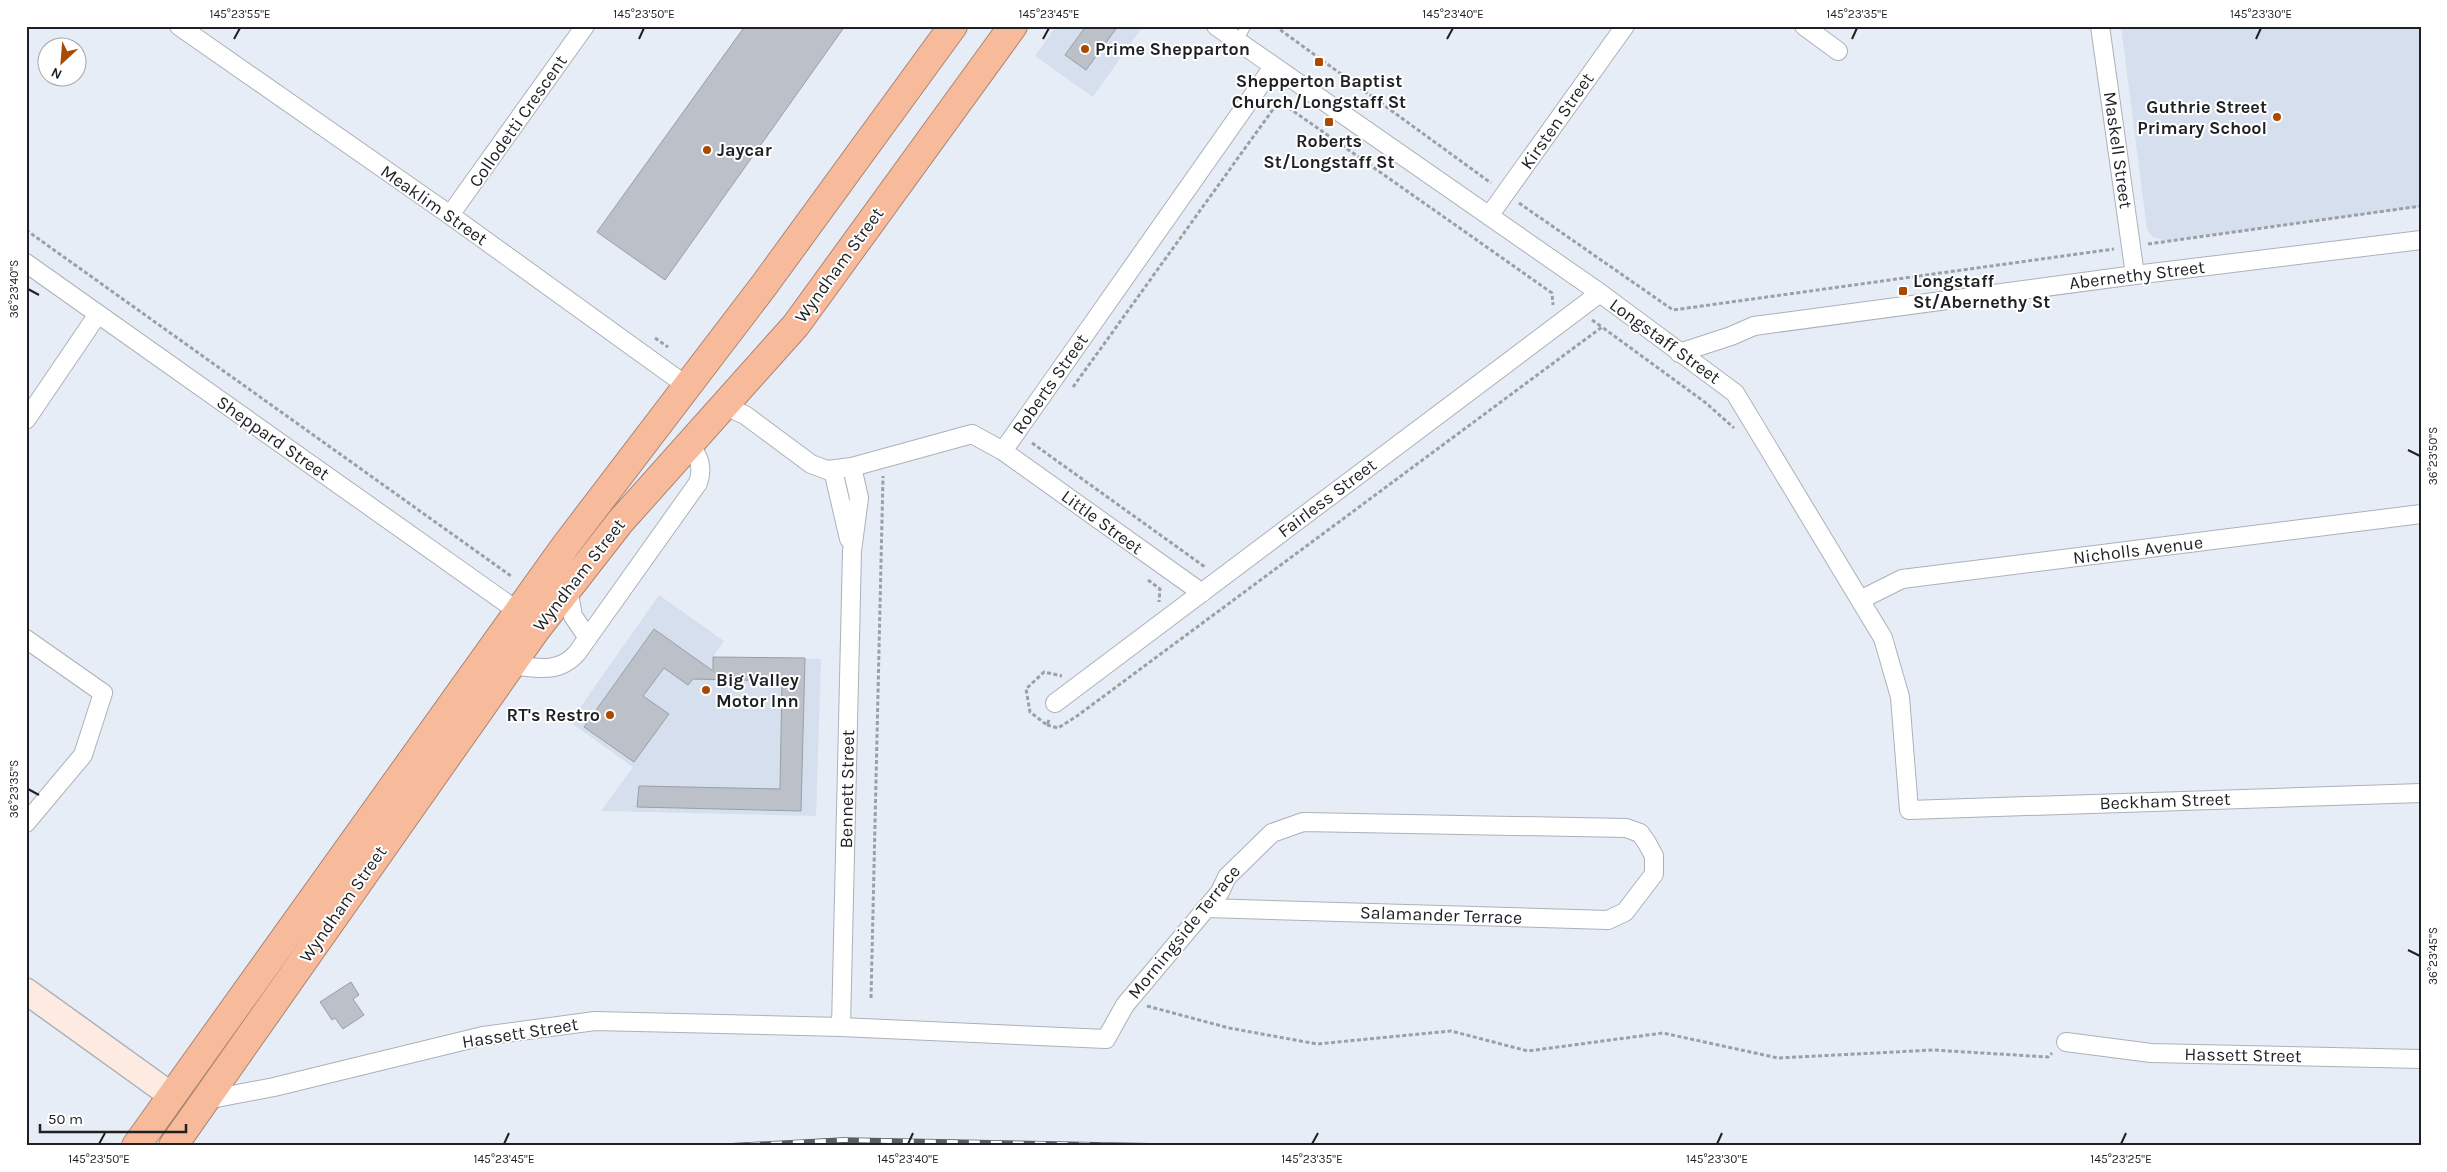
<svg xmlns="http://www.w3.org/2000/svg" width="2447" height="1172" font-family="Karla,sans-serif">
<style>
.built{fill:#d6dfee}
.building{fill:#bbc0c9;stroke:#999ea6}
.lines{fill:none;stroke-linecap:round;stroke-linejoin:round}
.lane-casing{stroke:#acb1b9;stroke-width:11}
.street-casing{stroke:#acb1b9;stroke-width:20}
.secondary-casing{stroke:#acb1b9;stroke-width:28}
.highway-casing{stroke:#ab8572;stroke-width:30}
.path{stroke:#9ba0a6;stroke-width:3;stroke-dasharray:4 2.5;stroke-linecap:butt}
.lane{stroke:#fff;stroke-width:9}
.street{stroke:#fff;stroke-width:18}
.secondary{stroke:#fdebe1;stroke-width:25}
.highway{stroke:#f7bb9c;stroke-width:28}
.rail-casing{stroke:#595c61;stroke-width:5.5}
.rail{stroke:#fff;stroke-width:4;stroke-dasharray:11;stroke-linecap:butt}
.ticks{fill:none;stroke:#1e2023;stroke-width:2}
.poi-dot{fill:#aa4a00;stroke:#fff;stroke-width:2}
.labels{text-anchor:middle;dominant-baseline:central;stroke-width:4;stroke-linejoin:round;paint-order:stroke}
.poi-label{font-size:18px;font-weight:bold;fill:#1e2023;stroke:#fff;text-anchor:start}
.street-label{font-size:18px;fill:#1e2023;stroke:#fff}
.neatline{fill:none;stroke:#1e2023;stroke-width:2}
.ticks-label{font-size:12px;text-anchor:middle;fill:#1e2023}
</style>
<rect width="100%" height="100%" fill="#e7edf6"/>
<!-- built -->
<path class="built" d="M 1056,26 L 1143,26 L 1093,97 L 1035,56 Z
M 2121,26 L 2421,26 L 2421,207 L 2167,241 L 2153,237 L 2147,230 Z
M 659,595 L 724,641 L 713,657 L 821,659 L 816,816 L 601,811 L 633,767 L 570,722 Z"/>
<!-- building -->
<path class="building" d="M 745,26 L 845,26 L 665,280 L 597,232 Z
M 1086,26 L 1118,26 L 1086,70 L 1065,55 Z
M 654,629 L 713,671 L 713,657 L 805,658 L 801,811 L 637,807 L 639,786 L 780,789 L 782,681 L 693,679 L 688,685 L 664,668 L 643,696 L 669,714 L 634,762 L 584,727 Z
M 351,982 L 359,995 L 353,999 L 364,1015 L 343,1029 L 335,1018 L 332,1020 L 320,1002 Z"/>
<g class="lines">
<!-- lane casing -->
<g class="lane-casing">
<path id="lane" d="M 1238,41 L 1246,26"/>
</g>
<!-- street casing -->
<g class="street-casing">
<path id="street" d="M 179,26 L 450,215 L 687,386
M 1216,26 L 1600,293 L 1735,393 L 1883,638 L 1900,697 L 1909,810 L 2421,793
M 1804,26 L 1838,51
M 2100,26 L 2135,275
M 450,215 L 585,26
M 1489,216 L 1625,26
M 26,263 L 519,612
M 1679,353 L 1731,336 L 1754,326 L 2135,275 L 2421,240
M 725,406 L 745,415 L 811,464 L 827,470 L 852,467 L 972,434 L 1003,451 L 1273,67
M 26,420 L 98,314
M 1003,451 L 1202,593
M 833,470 L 849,539
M 568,589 L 573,616 L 588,638
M 1860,600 L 1902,579 L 2421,514
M 26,639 L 103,693 L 83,755 L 26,823
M 512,665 C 536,668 559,674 577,653 L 698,483 C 704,466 698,457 690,443
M 1055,703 L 1600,293
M 841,1027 L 852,551 L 859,498 L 852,467
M 2066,1042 L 2151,1053 L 2421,1059
M 206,1100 L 274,1087 L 483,1036 L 595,1021 L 841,1027 L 1106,1039 L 1125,1005 L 1220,892 L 1227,877 L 1272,833 L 1303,822 L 1626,828 L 1640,833 L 1647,843 L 1654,856 L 1654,874 L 1625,912 L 1608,920 L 1207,908"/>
</g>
<!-- secondary casing -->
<g class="secondary-casing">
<path id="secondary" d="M 26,991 L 172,1096"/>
</g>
<!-- highway casing -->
<g class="highway-casing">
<path id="highway" d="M 136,1146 L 566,545 L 765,284 L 953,26
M 173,1146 L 535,631 L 620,522 L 796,325 L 1013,26"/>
</g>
<!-- path -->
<path class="path" d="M 1275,26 L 1491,183
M 1519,203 L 1673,310 L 2114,249
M 26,230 L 511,576
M 2148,244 L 2421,206
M 1592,320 L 1602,327
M 655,338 L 668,347
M 1073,387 L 1279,101 L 1552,293 L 1553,305
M 1032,443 L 1205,567
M 1148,580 L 1160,589 L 1159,602
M 1049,720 L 1047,725 L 1030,712 L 1026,689 L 1044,672 L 1062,676
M 1047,725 L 1058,728 L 1077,716 L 1602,327 L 1706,403 L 1734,428
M 871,998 L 883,476
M 1147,1006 L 1229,1028 L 1317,1044 L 1451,1031 L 1528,1051 L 1663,1033 L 1778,1058 L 1933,1050 L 2048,1057 L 2052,1053"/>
<!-- lane -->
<use href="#lane" class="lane"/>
<!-- street -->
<use href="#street" class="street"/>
<!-- secondary -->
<use href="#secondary" class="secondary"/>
<!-- highway -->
<use href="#highway" class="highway"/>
<!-- rail casing -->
<g class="rail-casing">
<path id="rail" d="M 727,1146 L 843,1140 L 1164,1146"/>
</g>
<!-- rail -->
<use href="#rail" class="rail"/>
</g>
<!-- ticks -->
<path class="ticks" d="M 234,39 L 240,28M 639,39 L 644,28M 1043,39 L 1049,28M 1447,39 L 1453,28M 1852,39 L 1857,28M 2256,39 L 2261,28M 28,289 L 39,295M 2408,450 L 2420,456M 28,789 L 39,795M 2408,950 L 2420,956M 99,1144 L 105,1133M 504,1144 L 509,1133M 908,1144 L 913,1133M 1312,1144 L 1318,1133M 1717,1144 L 1722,1133M 2121,1144 L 2126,1133"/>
<!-- markers -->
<g class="poi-dot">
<circle cx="1085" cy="49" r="5"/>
<rect x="1314" y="57" width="10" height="10" rx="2.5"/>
<circle cx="2277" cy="117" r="5"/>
<rect x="1324" y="117" width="10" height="10" rx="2.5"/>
<circle cx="707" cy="150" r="5"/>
<rect x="1898" y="286" width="10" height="10" rx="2.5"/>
<circle cx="706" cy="690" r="5"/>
<circle cx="610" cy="715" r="5"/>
</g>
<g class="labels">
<!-- poi labels -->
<g class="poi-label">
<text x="1095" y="49">Prime Shepparton</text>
<text x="1319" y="81" text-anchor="middle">Shepperton Baptist<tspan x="1319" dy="21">Church/Longstaff St</tspan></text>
<text x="2267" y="107" text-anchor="end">Guthrie Street<tspan x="2267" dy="21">Primary School</tspan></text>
<text x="1329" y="141" text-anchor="middle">Roberts<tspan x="1329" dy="21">St/Longstaff St</tspan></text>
<text x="717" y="150">Jaycar</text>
<text x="1913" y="281">Longstaff<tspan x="1913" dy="21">St/Abernethy St</tspan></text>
<text x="716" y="680">Big Valley<tspan x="716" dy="21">Motor Inn</tspan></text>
<text x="600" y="715" text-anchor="end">RT's Restro</text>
</g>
<!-- street labels -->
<g class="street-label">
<text transform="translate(518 121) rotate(-55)">Collodetti Crescent</text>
<text transform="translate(1557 121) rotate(-55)">Kirsten Street</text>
<text transform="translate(2118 150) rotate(82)">Maskell Street</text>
<text transform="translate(434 205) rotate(35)">Meaklim Street</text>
<text transform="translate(839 265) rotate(-54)">Wyndham Street</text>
<text transform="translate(2137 275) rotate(-7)">Abernethy Street</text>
<text transform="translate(1665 341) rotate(36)">Longstaff Street</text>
<text transform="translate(1050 384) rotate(-55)">Roberts Street</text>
<text transform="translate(273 438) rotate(35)">Sheppard Street</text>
<text transform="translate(1327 498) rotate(-37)">Fairless Street</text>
<text transform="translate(1102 522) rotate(36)">Little Street</text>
<text transform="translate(2138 550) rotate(-7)">Nicholls Avenue</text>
<text transform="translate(579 575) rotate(-52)">Wyndham Street</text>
<text transform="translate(847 789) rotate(-89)">Bennett Street</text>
<text transform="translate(2165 801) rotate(-2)">Beckham Street</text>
<text transform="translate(343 904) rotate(-55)">Wyndham Street</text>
<text transform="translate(1441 915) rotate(2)">Salamander Terrace</text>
<text transform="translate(1184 932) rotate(-51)">Morningside Terrace</text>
<text transform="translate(520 1033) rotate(-9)">Hassett Street</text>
<text transform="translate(2243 1055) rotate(1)">Hassett Street</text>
</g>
</g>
<!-- border -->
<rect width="2447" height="1172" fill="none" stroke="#ffffff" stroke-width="55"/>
<!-- north arrow -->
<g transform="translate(62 62) rotate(206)"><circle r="24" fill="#ffffff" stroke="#a5a6a7"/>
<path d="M0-4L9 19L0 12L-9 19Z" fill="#aa4a00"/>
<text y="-8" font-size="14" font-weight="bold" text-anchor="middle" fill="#1e2023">N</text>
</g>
<!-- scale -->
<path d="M40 1124v8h146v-8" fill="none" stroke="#1e2023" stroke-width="2.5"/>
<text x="48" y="1124" font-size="15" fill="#1e2023" stroke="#ffffff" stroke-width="4" paint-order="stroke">50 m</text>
<rect x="28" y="28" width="2392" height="1116" class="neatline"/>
<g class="ticks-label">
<text x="240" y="18">145°23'55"E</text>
<text x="644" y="18">145°23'50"E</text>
<text x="1049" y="18">145°23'45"E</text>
<text x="1453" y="18">145°23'40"E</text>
<text x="1857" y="18">145°23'35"E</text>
<text x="2261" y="18">145°23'30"E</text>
<text transform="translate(14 289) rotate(-90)" y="4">36°23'40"S</text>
<text transform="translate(2433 456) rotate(-90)" y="4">36°23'50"S</text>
<text transform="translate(14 789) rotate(-90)" y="4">36°23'35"S</text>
<text transform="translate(2433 956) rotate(-90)" y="4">36°23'45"S</text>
<text x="99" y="1163">145°23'50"E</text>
<text x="504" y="1163">145°23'45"E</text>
<text x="908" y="1163">145°23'40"E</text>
<text x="1312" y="1163">145°23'35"E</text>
<text x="1717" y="1163">145°23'30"E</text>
<text x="2121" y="1163">145°23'25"E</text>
</g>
</svg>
